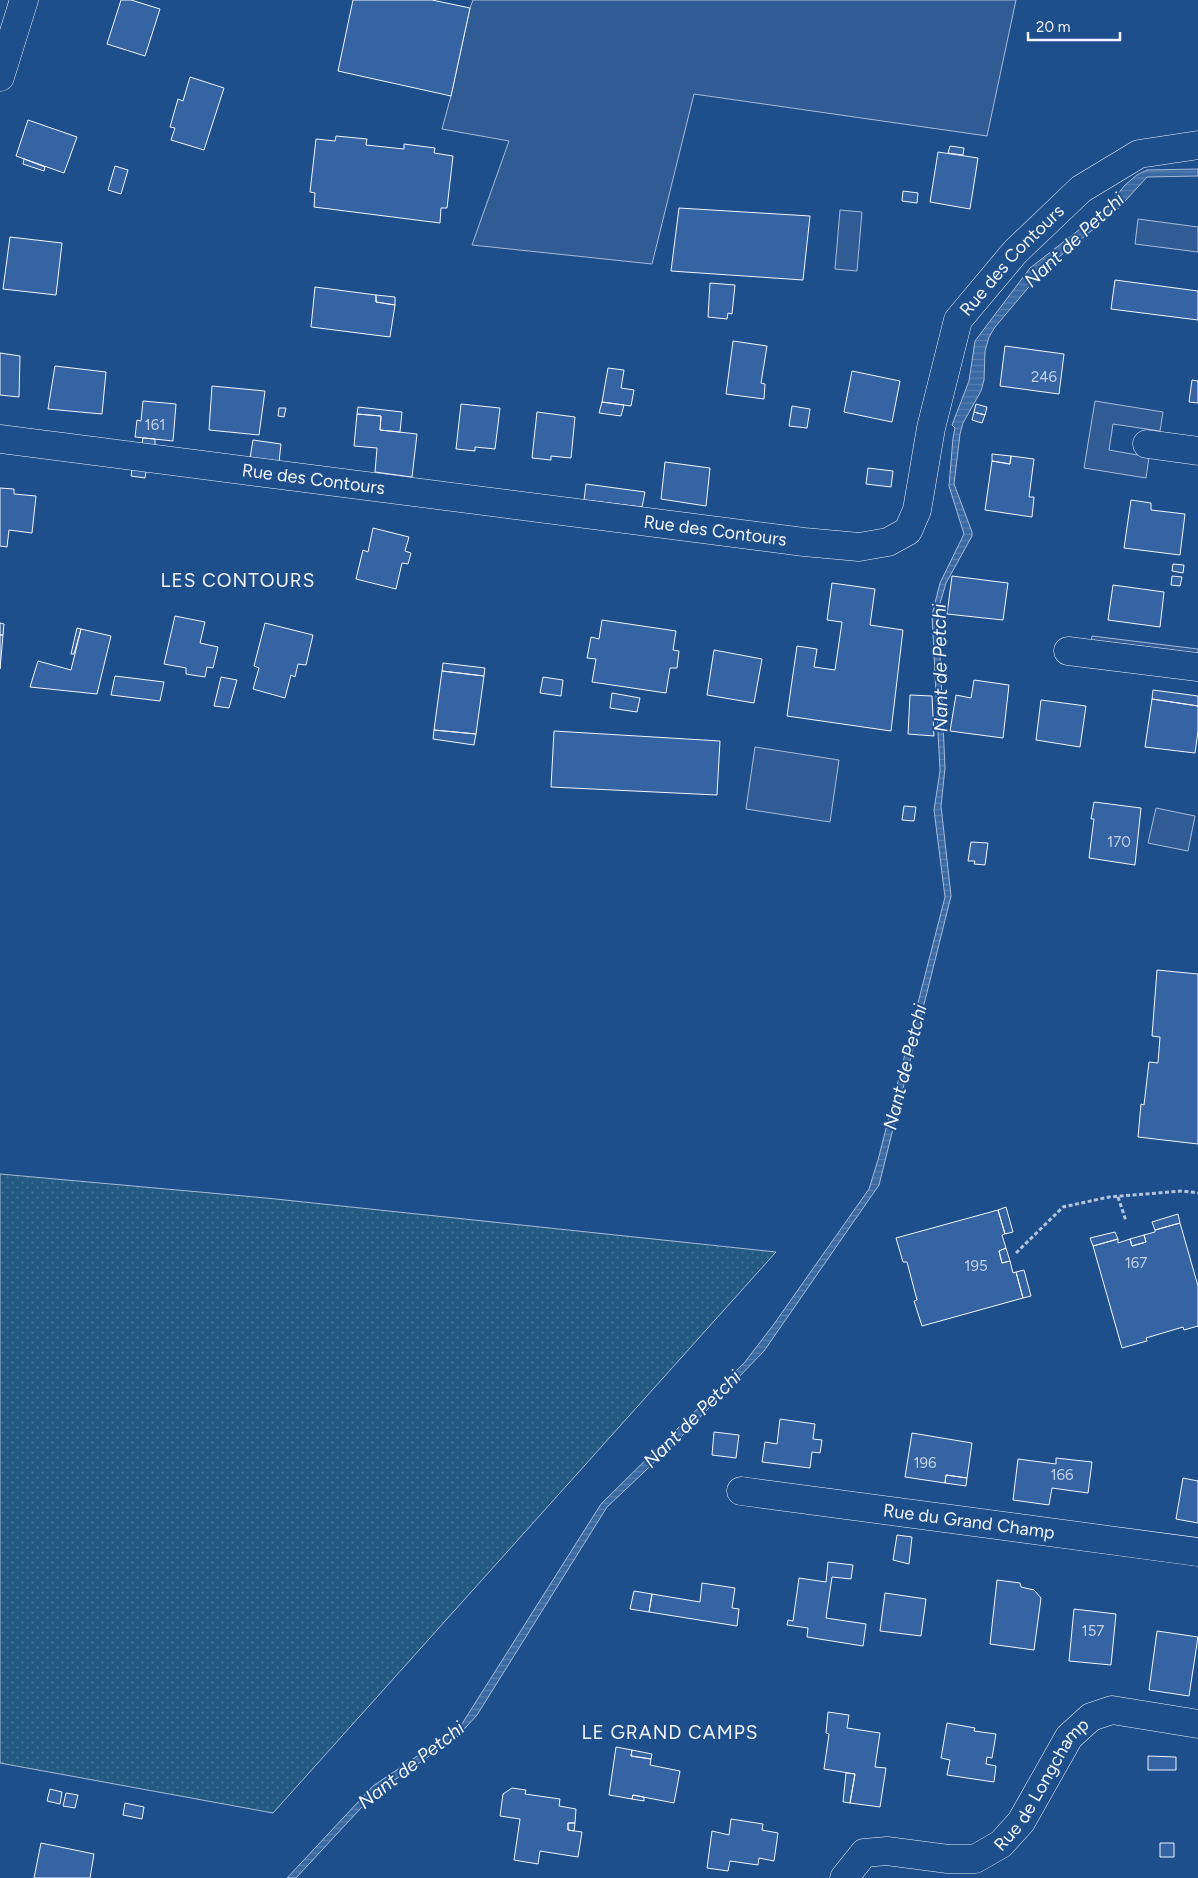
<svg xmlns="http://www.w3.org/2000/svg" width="1198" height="1878" font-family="Figtree,sans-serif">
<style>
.grass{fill:url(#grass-dots);stroke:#a8bbd7}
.parking{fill:#305b95;stroke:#a8bbd7}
.water{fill:url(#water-rules);stroke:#a8bbd7}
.building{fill:#3563a3;stroke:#f2f6ff}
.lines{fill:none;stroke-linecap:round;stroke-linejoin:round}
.minor-casing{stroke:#f2f6ff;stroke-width:29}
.path{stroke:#b3c4dc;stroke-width:3;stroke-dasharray:4 2.5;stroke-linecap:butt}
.minor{stroke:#1f4e8c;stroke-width:28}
.labels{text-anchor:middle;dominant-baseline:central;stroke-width:4;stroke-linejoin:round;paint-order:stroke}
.number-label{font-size:15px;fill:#c3d1e8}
.street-label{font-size:18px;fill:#f2f6ff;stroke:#1f4e8c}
.water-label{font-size:19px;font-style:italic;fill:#f2f6ff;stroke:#1f4e8c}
.neighbourhood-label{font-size:19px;letter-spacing:1px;fill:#f2f6ff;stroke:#1f4e8c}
</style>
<defs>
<pattern id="grass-dots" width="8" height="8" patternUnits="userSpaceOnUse" patternTransform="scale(1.25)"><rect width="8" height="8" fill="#245a82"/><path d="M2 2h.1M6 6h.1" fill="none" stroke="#447295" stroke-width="1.8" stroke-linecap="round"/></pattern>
<pattern id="water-rules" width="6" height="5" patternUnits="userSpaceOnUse" patternTransform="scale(1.25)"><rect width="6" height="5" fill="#3b69a3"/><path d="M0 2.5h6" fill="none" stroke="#587fb1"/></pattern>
</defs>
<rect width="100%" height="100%" fill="#1f4e8c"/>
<!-- grass -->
<path class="grass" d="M 0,1174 L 266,1198 L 776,1252 L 273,1813 L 0,1763 Z"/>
<!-- parking -->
<path class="parking" d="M 473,0 L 1016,0 L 987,136 L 694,94 L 652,264 L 472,245 L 509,141 L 442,129 L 451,96 L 470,8 Z
M 840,210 L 862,212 L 857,271 L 835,269 Z
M 1138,219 L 1198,227 L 1198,252 L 1135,244 Z
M 1095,401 L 1163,412 L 1160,431 L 1113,424 L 1109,450 L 1149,457 L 1146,478 L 1084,468 Z
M 1092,636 L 1198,649 L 1198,658 L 1091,645 Z
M 755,747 L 839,760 L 830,822 L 746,809 Z
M 1156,808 L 1195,816 L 1188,851 L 1148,843 Z"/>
<!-- water -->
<path class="water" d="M 1198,169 L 1198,176 L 1147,177 L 1116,211 L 1044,269 L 995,327 L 989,337 L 985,351 L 984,380 L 981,391 L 963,423 L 960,434 L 954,484 L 972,532 L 972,536 L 946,583 L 938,610 L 945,768 L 941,806 L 951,896 L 879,1185 L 764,1351 L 678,1440 L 607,1507 L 477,1715 L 457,1737 L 374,1794 L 296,1878 L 287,1878 L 373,1786 L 460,1727 L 601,1504 L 745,1362 L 774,1324 L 869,1189 L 878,1160 L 945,897 L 934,810 L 940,771 L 932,615 L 940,583 L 964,534 L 949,486 L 953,438 L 955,428 L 952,425 L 969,381 L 975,341 L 1030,268 L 1107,208 L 1125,185 L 1137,175 L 1147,170 Z"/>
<!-- building -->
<path class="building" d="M 121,0 L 131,0 L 160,9 L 145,56 L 107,44 Z
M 353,0 L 432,0 L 470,8 L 451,96 L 338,71 Z
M 190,77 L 224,88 L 204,150 L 171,140 L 175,128 L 170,127 L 178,99 L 183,101 Z
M 28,120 L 77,137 L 64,173 L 16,156 Z
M 336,136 L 367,139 L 366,145 L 404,149 L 404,144 L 435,148 L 434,153 L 453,156 L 447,208 L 441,208 L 440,223 L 314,207 L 315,193 L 310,192 L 316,139 L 335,141 Z
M 950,146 L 964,148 L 963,155 L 948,153 Z
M 938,152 L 978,158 L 970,209 L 930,202 Z
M 24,159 L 45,167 L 44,171 L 23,164 Z
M 115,166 L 128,170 L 121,194 L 108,190 Z
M 903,191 L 918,193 L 917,203 L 902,201 Z
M 679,208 L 810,216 L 803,280 L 671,271 Z
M 10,237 L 62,243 L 56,295 L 3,289 Z
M 1115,280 L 1198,291 L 1198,320 L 1111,309 Z
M 710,283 L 735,285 L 732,314 L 728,313 L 727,319 L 708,317 Z
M 315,287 L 376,295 L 376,302 L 395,305 L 390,337 L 311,327 Z
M 376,295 L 395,297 L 395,305 L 376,302 Z
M 733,341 L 767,346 L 761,383 L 765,384 L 764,399 L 726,394 Z
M 1005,346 L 1064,354 L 1059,394 L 1000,386 Z
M 0,353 L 20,356 L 19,397 L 0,395 Z
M 55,366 L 106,372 L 102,414 L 48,409 Z
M 608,368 L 624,370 L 621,388 L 634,390 L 631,406 L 602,402 Z
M 852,371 L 900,381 L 892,422 L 844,412 Z
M 1192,380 L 1198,381 L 1198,403 L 1189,402 Z
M 212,386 L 265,391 L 259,435 L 209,430 Z
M 143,401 L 176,404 L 173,441 L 135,437 L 137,420 L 141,421 Z
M 602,402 L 624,405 L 621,416 L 599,413 Z
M 461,404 L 500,408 L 495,449 L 475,447 L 475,451 L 456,449 Z
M 976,404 L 987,407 L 985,415 L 974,412 Z
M 792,406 L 810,409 L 807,428 L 789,426 Z
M 358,407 L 402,412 L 400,432 L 380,430 L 381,416 L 357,414 Z
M 279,408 L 286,408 L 284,417 L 278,416 Z
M 537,412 L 575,417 L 571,458 L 551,456 L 551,460 L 532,458 Z
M 974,412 L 985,415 L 982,423 L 972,420 Z
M 357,414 L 381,416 L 380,430 L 417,434 L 412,477 L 375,472 L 377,448 L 354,446 Z
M 143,438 L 155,439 L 155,446 L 142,445 Z
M 253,440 L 281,444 L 279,462 L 250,458 Z
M 992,454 L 1011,456 L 1010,464 L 992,461 Z
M 1011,456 L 1034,459 L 1029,497 L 1034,497 L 1032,517 L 985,510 L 992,461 L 1010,464 Z
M 665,462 L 710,468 L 706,506 L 661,499 Z
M 133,464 L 147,466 L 145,478 L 131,476 Z
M 868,468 L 893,471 L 891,487 L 866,484 Z
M 586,484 L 645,492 L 642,507 L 584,500 Z
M 0,488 L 14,489 L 14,494 L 36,496 L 32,533 L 9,530 L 7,547 L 0,546 Z
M 1131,500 L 1151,503 L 1151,510 L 1185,514 L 1180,555 L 1124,548 Z
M 373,528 L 409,537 L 405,551 L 411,553 L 408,564 L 402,563 L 396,589 L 356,579 L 363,550 L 368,552 Z
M 1173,564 L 1184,565 L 1183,573 L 1172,571 Z
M 952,576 L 1008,583 L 1003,620 L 947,614 Z
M 1172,576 L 1182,577 L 1180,586 L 1171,585 Z
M 832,583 L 875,589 L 870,625 L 903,630 L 891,731 L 787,716 L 797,646 L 817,649 L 814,667 L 835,670 L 842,622 L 827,620 Z
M 1113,585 L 1164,592 L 1160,627 L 1108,620 Z
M 175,616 L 205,622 L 200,643 L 218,647 L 213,668 L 207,667 L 205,677 L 186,674 L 186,668 L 164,664 Z
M 602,620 L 676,631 L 673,650 L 679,651 L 677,668 L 670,668 L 666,693 L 592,682 L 596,659 L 587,658 L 591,637 L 599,639 Z
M 0,623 L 4,624 L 3,635 L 0,635 Z
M 265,623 L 313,635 L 306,665 L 298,664 L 295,677 L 291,675 L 285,698 L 253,689 L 259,668 L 254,666 Z
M 77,628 L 81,629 L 74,654 L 71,654 Z
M 81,629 L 111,636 L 97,694 L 30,687 L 38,661 L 71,670 Z
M 0,635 L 3,635 L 0,669 Z
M 714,650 L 762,659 L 754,703 L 707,695 Z
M 443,663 L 485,668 L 484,676 L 442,671 Z
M 442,671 L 484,676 L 476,734 L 434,730 Z
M 115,676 L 164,682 L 160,701 L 111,695 Z
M 221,677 L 237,680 L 229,708 L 214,706 Z
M 543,677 L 563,680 L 561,696 L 540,693 Z
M 974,680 L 1009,685 L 1003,738 L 950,731 L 956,695 L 971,698 Z
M 1153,690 L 1198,696 L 1198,706 L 1152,699 Z
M 612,693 L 640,698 L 637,712 L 610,708 Z
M 910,695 L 932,696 L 934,736 L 908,734 Z
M 1152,699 L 1198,706 L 1198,731 L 1195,753 L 1145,747 Z
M 1041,700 L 1086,706 L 1080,747 L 1036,740 Z
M 434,730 L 476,734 L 474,745 L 433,739 Z
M 554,731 L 720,741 L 717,795 L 551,787 Z
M 1094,802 L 1141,808 L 1135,865 L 1089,858 L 1094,819 L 1091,819 Z
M 904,806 L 916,807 L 914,821 L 902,820 Z
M 971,842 L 988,843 L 985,865 L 974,864 L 975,861 L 968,861 Z
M 1157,970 L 1198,974 L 1198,1144 L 1138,1137 L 1141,1104 L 1144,1105 L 1149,1062 L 1158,1063 L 1160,1037 L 1152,1036 Z
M 1006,1207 L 1013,1232 L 1005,1234 L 998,1210 Z
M 998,1210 L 1005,1234 L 1002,1235 L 1006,1248 L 999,1251 L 1002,1263 L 1010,1261 L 1013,1273 L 1016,1272 L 1023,1298 L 922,1326 L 914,1301 L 917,1300 L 907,1262 L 903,1262 L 896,1238 Z
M 1178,1214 L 1180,1223 L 1155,1230 L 1152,1222 Z
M 1180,1223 L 1198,1286 L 1198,1326 L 1184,1330 L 1183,1327 L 1146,1338 L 1147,1341 L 1122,1348 L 1093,1246 L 1118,1239 L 1118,1243 L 1130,1239 L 1132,1246 L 1146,1242 L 1144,1235 L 1155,1232 L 1155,1230 Z
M 1115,1232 L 1118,1239 L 1093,1246 L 1090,1238 Z
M 1144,1235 L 1146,1242 L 1132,1246 L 1130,1239 Z
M 1006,1248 L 1010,1261 L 1002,1263 L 999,1251 Z
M 1024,1270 L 1031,1296 L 1023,1298 L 1016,1272 Z
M 780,1419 L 815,1424 L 813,1439 L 822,1440 L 820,1453 L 812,1452 L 810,1468 L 762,1462 L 765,1442 L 777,1444 Z
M 714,1432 L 739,1435 L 736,1458 L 712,1455 Z
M 912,1433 L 972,1443 L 967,1478 L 946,1475 L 945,1483 L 905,1477 Z
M 1056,1458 L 1092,1462 L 1088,1493 L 1052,1488 L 1049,1505 L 1013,1500 L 1018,1459 L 1056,1464 Z
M 946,1475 L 967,1478 L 966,1486 L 945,1483 Z
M 1183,1478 L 1198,1481 L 1198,1523 L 1176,1519 Z
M 897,1535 L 912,1537 L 909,1564 L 893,1560 Z
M 828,1562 L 853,1565 L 851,1579 L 832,1577 L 826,1618 L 866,1624 L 863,1646 L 807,1637 L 808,1628 L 787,1625 L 788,1620 L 793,1621 L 799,1578 L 826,1582 Z
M 997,1580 L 1020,1583 L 1021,1587 L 1034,1590 L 1041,1598 L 1034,1650 L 990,1644 Z
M 702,1583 L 735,1588 L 732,1608 L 739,1609 L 737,1626 L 649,1612 L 652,1594 L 700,1602 Z
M 634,1591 L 652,1594 L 649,1612 L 630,1609 Z
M 885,1593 L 926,1599 L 921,1636 L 880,1631 Z
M 1074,1609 L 1116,1614 L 1111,1665 L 1069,1661 Z
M 1157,1631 L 1198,1637 L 1189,1696 L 1149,1690 Z
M 828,1712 L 849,1715 L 847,1728 L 880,1733 L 875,1767 L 886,1768 L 880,1807 L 850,1803 L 855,1774 L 824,1769 L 829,1734 L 826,1733 Z
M 947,1723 L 975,1728 L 974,1731 L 996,1734 L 992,1758 L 987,1757 L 986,1764 L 996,1766 L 994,1782 L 947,1775 L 950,1760 L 941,1758 Z
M 616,1747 L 632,1750 L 631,1756 L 651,1759 L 650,1765 L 680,1771 L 674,1803 L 633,1795 L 632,1799 L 609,1795 Z
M 632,1750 L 652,1754 L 651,1759 L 631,1756 Z
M 1148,1756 L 1176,1757 L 1176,1770 L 1148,1770 Z
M 846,1773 L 855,1774 L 850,1803 L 843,1802 Z
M 512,1788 L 526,1790 L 525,1794 L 560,1799 L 559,1806 L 576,1809 L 575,1823 L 568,1823 L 568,1830 L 582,1832 L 578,1857 L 540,1851 L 538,1864 L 514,1860 L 520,1819 L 500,1816 L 503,1794 Z
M 50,1789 L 62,1792 L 60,1804 L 47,1801 Z
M 66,1793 L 78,1795 L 75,1808 L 63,1806 Z
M 633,1795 L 644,1797 L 644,1801 L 632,1799 Z
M 125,1803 L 144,1807 L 142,1819 L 123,1815 Z
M 731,1819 L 763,1824 L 762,1830 L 778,1833 L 774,1861 L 759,1858 L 758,1865 L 730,1861 L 728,1871 L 707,1868 L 712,1831 L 729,1835 Z
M 568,1823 L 575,1823 L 574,1831 L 568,1830 Z
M 41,1843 L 94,1854 L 90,1878 L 34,1878 Z
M 1160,1843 L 1174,1843 L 1174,1857 L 1160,1857 Z"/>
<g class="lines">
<!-- minor casing -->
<g class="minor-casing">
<g id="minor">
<path d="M 0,77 L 24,0"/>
<path id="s1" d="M 0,439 L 804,542 L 859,547 L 888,542 L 908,531 L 917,510 L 931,428 L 958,320 L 1015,252 L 1081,189 L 1139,154 L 1198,145"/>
<path d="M 1147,444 L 1198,451"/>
<path d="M 1068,651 L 1198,667"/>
<path id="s2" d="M 741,1491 L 1198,1552"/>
<path id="s3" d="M 844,1878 L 864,1853 L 887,1851 L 948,1859 L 975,1859 L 1001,1844 L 1021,1822 L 1069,1737 L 1091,1717 L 1112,1710 L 1198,1724"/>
</g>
</g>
<!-- path -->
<path class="path" d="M 1118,1197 L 1126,1221
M 1016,1253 L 1063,1207 L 1109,1197 L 1182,1191 L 1198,1193"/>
<!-- minor -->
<use href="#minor" class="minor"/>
</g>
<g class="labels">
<!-- number labels -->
<g class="number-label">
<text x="1044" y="377">246</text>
<text x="155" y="425">161</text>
<text x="1119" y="842">170</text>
<text x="1136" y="1263">167</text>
<text x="976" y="1266">195</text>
<text x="925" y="1463">196</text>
<text x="1062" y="1475">166</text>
<text x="1093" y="1631">157</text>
</g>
<!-- street labels -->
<g class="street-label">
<text stroke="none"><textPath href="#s1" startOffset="1216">Rue des Contours</textPath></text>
<text stroke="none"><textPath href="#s1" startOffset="316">Rue des Contours</textPath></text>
<text stroke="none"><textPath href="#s1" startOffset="721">Rue des Contours</textPath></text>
<text stroke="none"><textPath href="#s2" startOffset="230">Rue du Grand Champ</textPath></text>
<text stroke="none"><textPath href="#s3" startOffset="246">Rue de Longchamp</textPath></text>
</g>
<!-- water labels -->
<g class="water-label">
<text transform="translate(1074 240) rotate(-43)">Nant de Petchi</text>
<text transform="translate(940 668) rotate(-91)">Nant de Petchi</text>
<text transform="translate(905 1067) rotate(-76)">Nant de Petchi</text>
<text transform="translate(692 1419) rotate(-45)">Nant de Petchi</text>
<text transform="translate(411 1765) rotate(-38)">Nant de Petchi</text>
</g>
<!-- neighbourhood labels -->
<g class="neighbourhood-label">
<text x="238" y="580">LES CONTOURS</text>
<text x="670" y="1732">LE GRAND CAMPS</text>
</g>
</g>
<!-- scale -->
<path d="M1028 32v8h92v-8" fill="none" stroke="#f2f6ff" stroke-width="2.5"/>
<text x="1036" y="32" font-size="15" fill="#f2f6ff" stroke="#1f4e8c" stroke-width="4" paint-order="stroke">20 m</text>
</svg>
